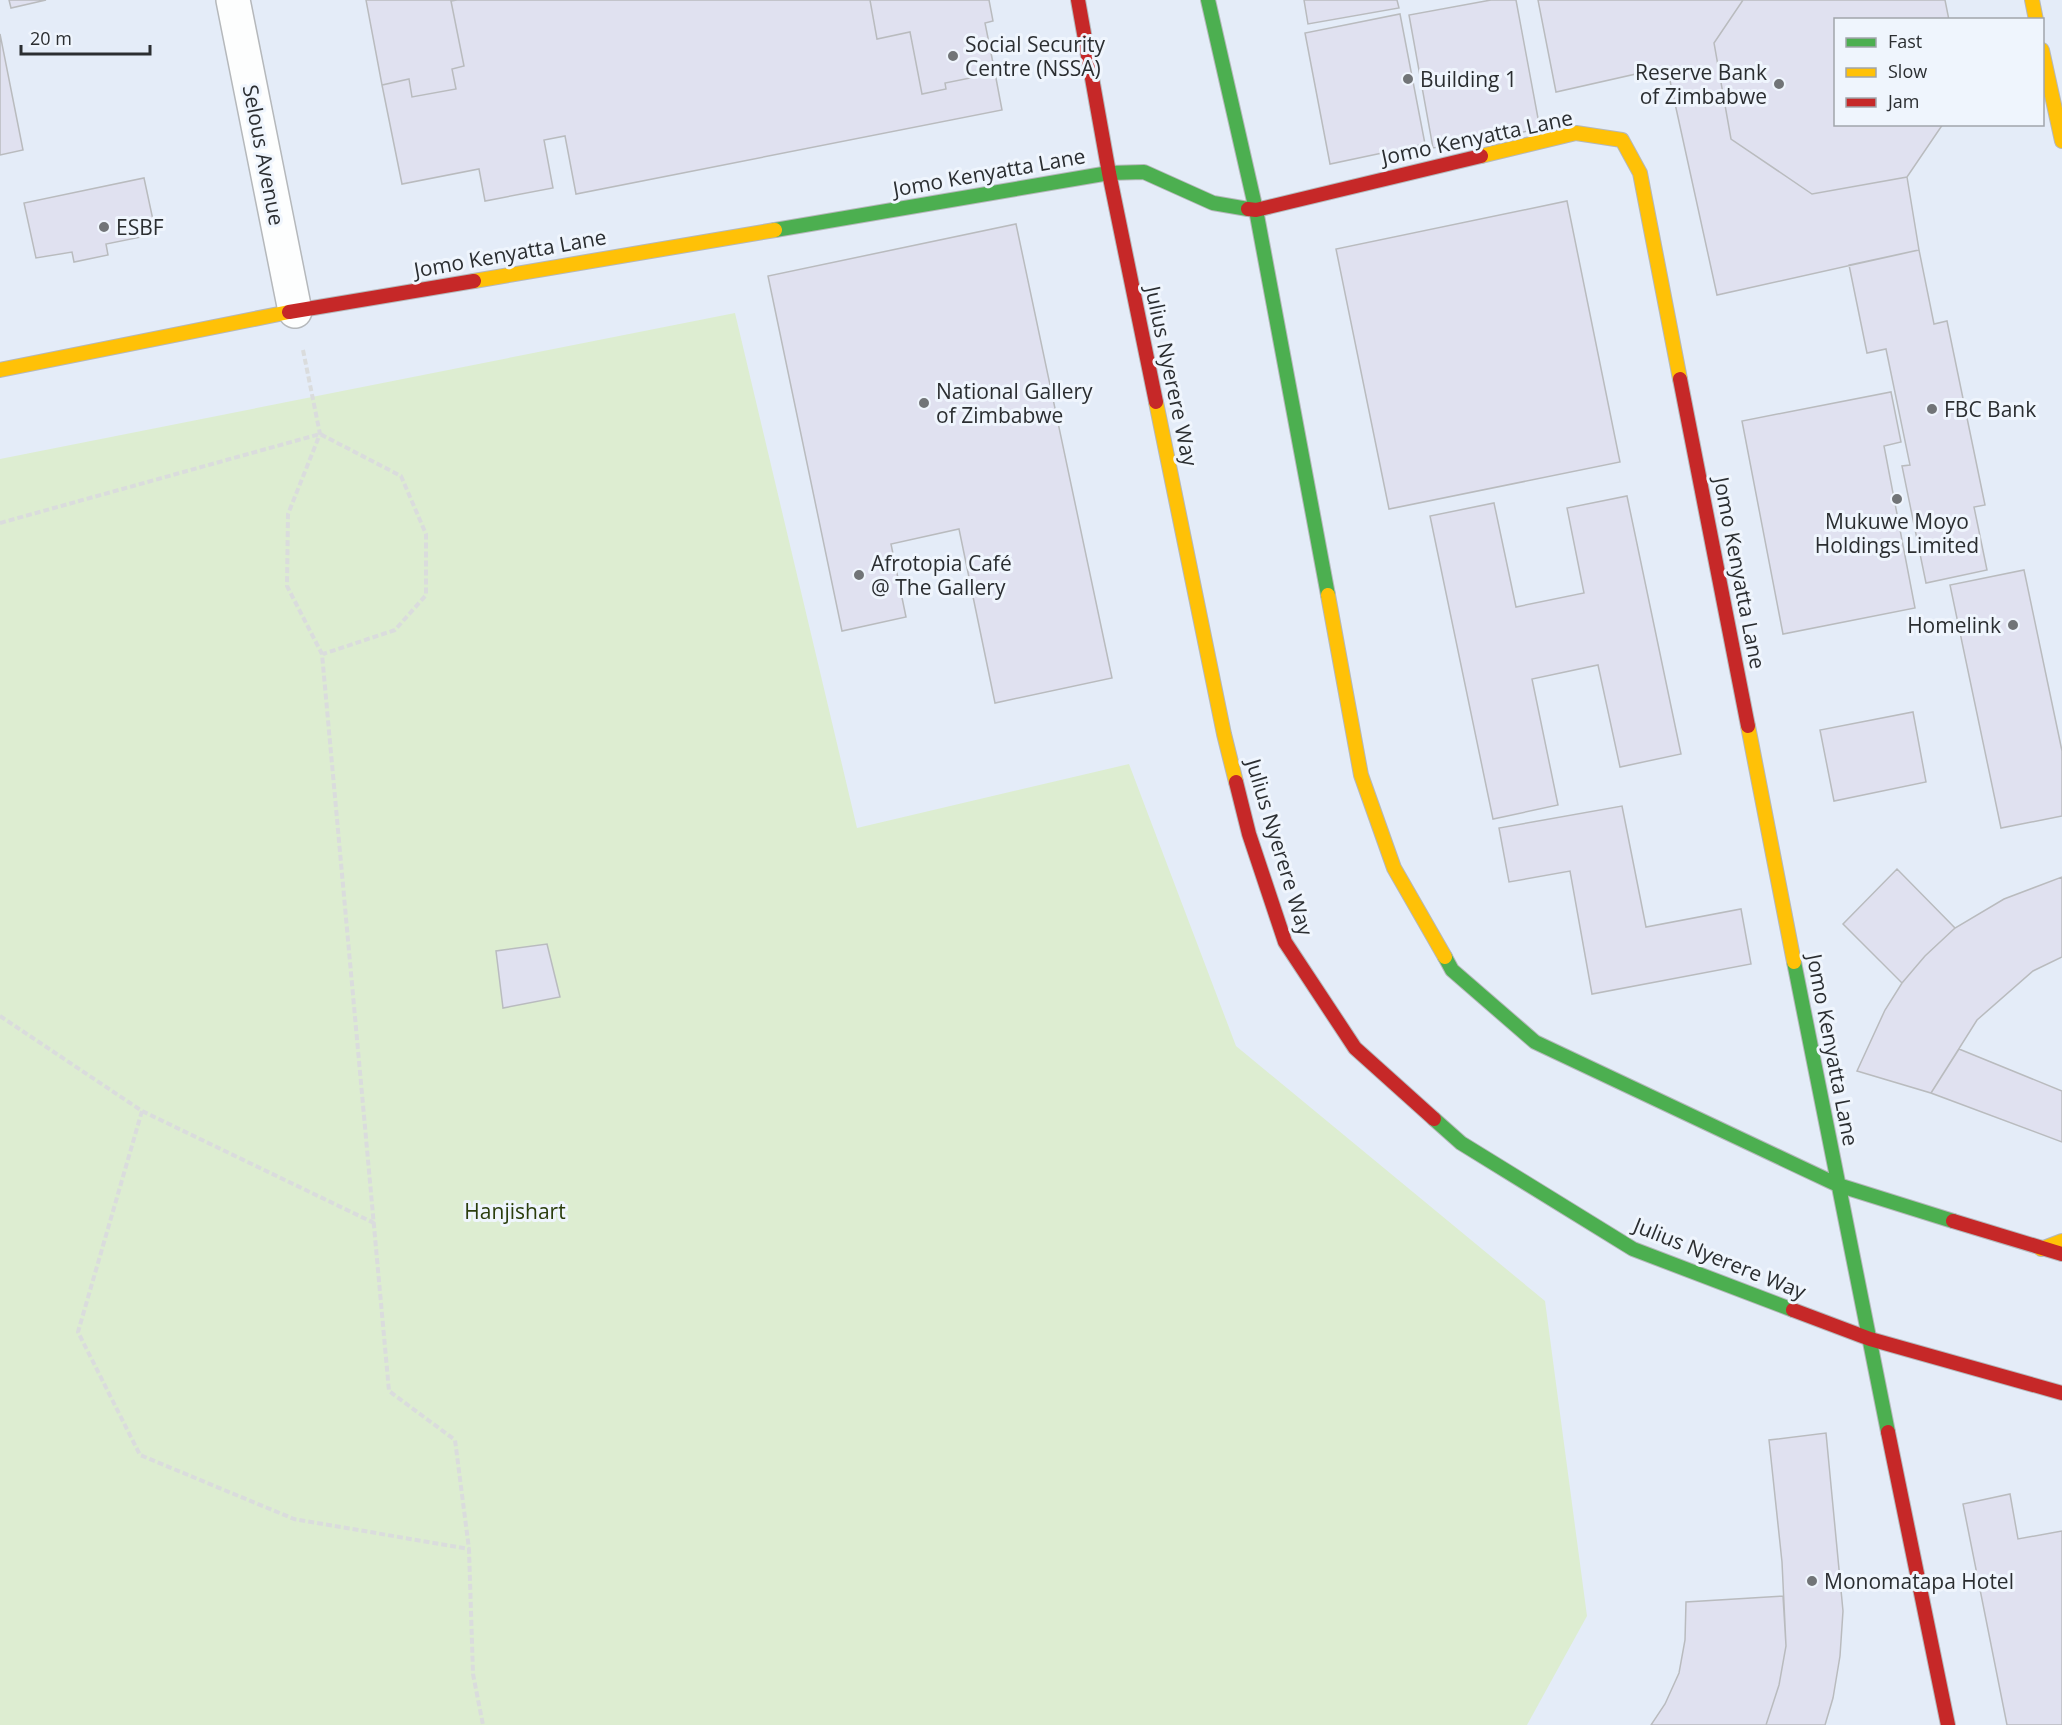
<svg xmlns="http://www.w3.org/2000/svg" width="2062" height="1725" font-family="'Open Sans',sans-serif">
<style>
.built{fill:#e4ecf8;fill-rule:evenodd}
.green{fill:#ddedd1}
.building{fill:#e0e1f0;stroke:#b9bbbe;stroke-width:1.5}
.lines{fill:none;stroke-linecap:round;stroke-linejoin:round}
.street-casing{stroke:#b5b8bb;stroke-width:36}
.fast-casing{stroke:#b5b8bb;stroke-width:16}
.slow-casing{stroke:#b5b8bb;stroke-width:16}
.jam-casing{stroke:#b5b8bb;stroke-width:16}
.path{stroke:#dadcdd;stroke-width:4;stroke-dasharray:6 3;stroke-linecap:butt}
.street{stroke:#fdfefe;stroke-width:33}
.fast{stroke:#4caf50;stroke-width:14}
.slow{stroke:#ffc107;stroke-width:14}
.jam{stroke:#c62828;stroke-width:14}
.poi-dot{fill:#717477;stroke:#eff5fd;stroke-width:2}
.labels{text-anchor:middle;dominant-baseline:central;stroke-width:6;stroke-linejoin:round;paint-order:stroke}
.poi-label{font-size:21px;fill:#2b2e31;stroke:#eff5fd;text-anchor:start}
.street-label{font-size:21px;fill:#2b2e31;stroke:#eff5fd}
.park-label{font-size:21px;fill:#2a3d0c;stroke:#eff5fd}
</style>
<rect width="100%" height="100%" fill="#f2f6fa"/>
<!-- built -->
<path class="built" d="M 0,0 L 2062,0 L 2062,1725 L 0,1725 ZM 1836,20 L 2042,20 L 2042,124 L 1836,124 Z"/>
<!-- green -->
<path class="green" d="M 735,313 L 857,828 L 1129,764 L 1236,1046 L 1545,1301 L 1587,1616 L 1527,1725 L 0,1725 L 0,459 Z"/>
<!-- building -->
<path class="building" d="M 9,0 L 46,0 L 11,8 Z
M 366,0 L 457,0 L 451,1 L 464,66 L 452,69 L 456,89 L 412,97 L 409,79 L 382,85 Z
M 457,0 L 870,0 L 877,39 L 910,32 L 922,94 L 946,89 L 945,83 L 995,73 L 1002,110 L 576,194 L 565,136 L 544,140 L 553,188 L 485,201 L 479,169 L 402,184 L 382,85 L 409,79 L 412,97 L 456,89 L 452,69 L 464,66 L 451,1 Z
M 870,0 L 989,0 L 993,21 L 985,23 L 995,73 L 945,83 L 946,89 L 922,94 L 910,32 L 877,39 Z
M 1304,0 L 1397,0 L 1399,8 L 1308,24 Z
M 1491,0 L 1516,0 L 1540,129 L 1433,148 L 1409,15 Z
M 1538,0 L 1743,0 L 1714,43 L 1731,139 L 1812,194 L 1907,177 L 1919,250 L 1717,295 L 1667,67 L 1556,92 Z
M 1743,0 L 1945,0 L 1949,20 L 1836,20 L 1836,124 L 1943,124 L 1907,177 L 1812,194 L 1731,139 L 1714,43 Z
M 1400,14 L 1425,144 L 1330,164 L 1305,33 Z
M 0,34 L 23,150 L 0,155 Z
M 144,178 L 156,234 L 106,244 L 108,255 L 74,262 L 72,252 L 36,258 L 24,203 Z
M 1567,201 L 1620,462 L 1389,509 L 1336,249 Z
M 1016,224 L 1112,678 L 995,703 L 959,529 L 891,544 L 906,617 L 842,631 L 768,276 Z
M 1919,250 L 1934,324 L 1947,321 L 1985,505 L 1974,507 L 1987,570 L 1926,583 L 1902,466 L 1910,465 L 1886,349 L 1867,353 L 1849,265 Z
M 1891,392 L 1901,442 L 1884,446 L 1915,608 L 1783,634 L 1742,421 Z
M 1627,496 L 1681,754 L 1620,767 L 1598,665 L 1532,679 L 1558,805 L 1493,819 L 1430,516 L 1494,503 L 1516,607 L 1584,593 L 1567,508 Z
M 2024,570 L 2062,751 L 2062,816 L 2001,828 L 1950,585 Z
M 1913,712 L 1926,782 L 1834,801 L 1820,730 Z
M 1622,806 L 1646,927 L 1741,909 L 1751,964 L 1592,994 L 1570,871 L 1509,882 L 1499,828 Z
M 1897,869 L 1955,928 L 1925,956 L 1902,983 L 1843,924 Z
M 2062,877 L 2062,957 L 2033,971 L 1977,1020 L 1931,1093 L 1857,1071 L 1885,1010 L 1902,983 L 1925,956 L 1955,928 L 2004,899 Z
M 547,944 L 560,997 L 503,1008 L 496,951 Z
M 1959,1049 L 2062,1091 L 2062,1142 L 1931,1093 Z
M 1826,1433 L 1843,1611 L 1840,1656 L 1833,1698 L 1825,1725 L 1766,1725 L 1779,1685 L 1786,1646 L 1782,1562 L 1769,1440 Z
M 2010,1494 L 2018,1539 L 2062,1531 L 2062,1725 L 2007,1725 L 1963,1504 Z
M 1783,1596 L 1786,1646 L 1779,1685 L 1766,1725 L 1651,1725 L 1665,1704 L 1679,1673 L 1685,1640 L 1686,1602 Z"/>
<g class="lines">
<!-- street casing -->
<g class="street-casing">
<path id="street" d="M 233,0 L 295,311"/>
</g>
<!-- fast casing -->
<g class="fast-casing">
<path id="fast" d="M 1208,0 L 1256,210 L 1328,595
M 775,230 L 1109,173 L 1144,172 L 1213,203 L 1248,209
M 1445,957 L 1452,970 L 1535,1042 L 1838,1185 L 1953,1221
M 1794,962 L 1888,1432
M 1434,1119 L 1461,1143 L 1633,1249 L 1793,1310"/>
</g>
<!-- slow casing -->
<g class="slow-casing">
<path id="slow" d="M 2032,0 L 2036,20
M 2042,50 L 2062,141
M 1481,156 L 1576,133 L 1622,140 L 1640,173 L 1680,379
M 474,281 L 775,230
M 0,370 L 289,312
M 1156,402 L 1224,734 L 1236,782
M 1328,595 L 1361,775 L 1394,868 L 1445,957
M 1748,726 L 1794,962
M 2041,1249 L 2062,1241"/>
</g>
<!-- jam casing -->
<g class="jam-casing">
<path id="jam" d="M 1078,0 L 1109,173 L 1156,402
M 1248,209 L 1256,210 L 1481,156
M 289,312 L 474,281
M 1680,379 L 1748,726
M 1236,782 L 1249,834 L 1285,942 L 1355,1048 L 1434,1119
M 1953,1221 L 2062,1254
M 1793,1310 L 1870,1339 L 2062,1393
M 1888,1432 L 1948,1725"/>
</g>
<!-- path -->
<path class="path" d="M 303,350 L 320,434 L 288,514 L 287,586 L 322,654 L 389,1391 L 455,1440 L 469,1549
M 0,523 L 320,434 L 401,476 L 426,534 L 426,595 L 395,630 L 323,654
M 0,1016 L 142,1111 L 374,1223
M 142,1111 L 78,1332 L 140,1455 L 294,1519 L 469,1549 L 473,1674 L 483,1725"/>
<!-- street -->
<use href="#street" class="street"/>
<!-- fast -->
<use href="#fast" class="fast"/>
<!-- slow -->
<use href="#slow" class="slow"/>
<!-- jam -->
<use href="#jam" class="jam"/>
</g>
<!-- markers -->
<g class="poi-dot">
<circle cx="953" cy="56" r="6"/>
<circle cx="1408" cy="79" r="6"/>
<circle cx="1779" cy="84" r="6"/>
<circle cx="104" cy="227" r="6"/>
<circle cx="924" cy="403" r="6"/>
<circle cx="1932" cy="409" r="6"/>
<circle cx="1897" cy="499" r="6"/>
<circle cx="859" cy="575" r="6"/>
<circle cx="2013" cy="625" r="6"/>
<circle cx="1812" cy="1581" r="6"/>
</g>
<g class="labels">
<!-- poi labels -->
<g class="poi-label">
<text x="965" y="44">Social Security<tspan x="965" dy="24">Centre (NSSA)</tspan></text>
<text x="1767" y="72" text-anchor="end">Reserve Bank<tspan x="1767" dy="24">of Zimbabwe</tspan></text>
<text x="1420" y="79">Building 1</text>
<text x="116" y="227">ESBF</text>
<text x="936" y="391">National Gallery<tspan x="936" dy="24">of Zimbabwe</tspan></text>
<text x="1944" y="409">FBC Bank</text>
<text x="1897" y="521" text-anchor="middle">Mukuwe Moyo<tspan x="1897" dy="24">Holdings Limited</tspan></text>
<text x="871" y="563">Afrotopia Café<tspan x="871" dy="24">@ The Gallery</tspan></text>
<text x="2001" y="625" text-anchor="end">Homelink</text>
<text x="1824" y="1581">Monomatapa Hotel</text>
</g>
<!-- street labels -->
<g class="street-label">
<text transform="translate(1477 137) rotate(-12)">Jomo Kenyatta Lane</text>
<text transform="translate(264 155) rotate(79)">Selous Avenue</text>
<text transform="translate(989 172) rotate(-10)">Jomo Kenyatta Lane</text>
<text transform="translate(510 253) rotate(-10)">Jomo Kenyatta Lane</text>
<text transform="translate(1172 376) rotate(78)">Julius Nyerere Way</text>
<text transform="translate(1740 573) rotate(79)">Jomo Kenyatta Lane</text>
<text transform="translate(1280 847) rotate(73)">Julius Nyerere Way</text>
<text transform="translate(1833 1050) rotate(79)">Jomo Kenyatta Lane</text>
<text transform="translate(1720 1258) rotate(22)">Julius Nyerere Way</text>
</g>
<!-- park labels -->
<g class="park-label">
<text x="515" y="1211">Hanjishart</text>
</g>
</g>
<!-- legend -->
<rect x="1834" y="18" width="210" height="108" fill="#eff5fd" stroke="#a1a5ab" stroke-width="1.5"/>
<rect x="1846" y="38" width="30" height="9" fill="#4caf50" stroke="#a1a5ab" stroke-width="1.5"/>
<text x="1888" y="48" font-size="18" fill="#2b2e31">Fast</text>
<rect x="1846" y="68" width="30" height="9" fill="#ffc107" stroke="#a1a5ab" stroke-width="1.5"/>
<text x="1888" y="78" font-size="18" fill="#2b2e31">Slow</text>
<rect x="1846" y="98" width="30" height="9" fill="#c62828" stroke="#a1a5ab" stroke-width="1.5"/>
<text x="1888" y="108" font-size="18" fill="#2b2e31">Jam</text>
<!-- scale -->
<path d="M21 45v9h129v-9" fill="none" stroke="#2b2e31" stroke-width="3"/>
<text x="30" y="45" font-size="18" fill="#2b2e31" stroke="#eff5fd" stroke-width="4.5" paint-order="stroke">20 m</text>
</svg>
